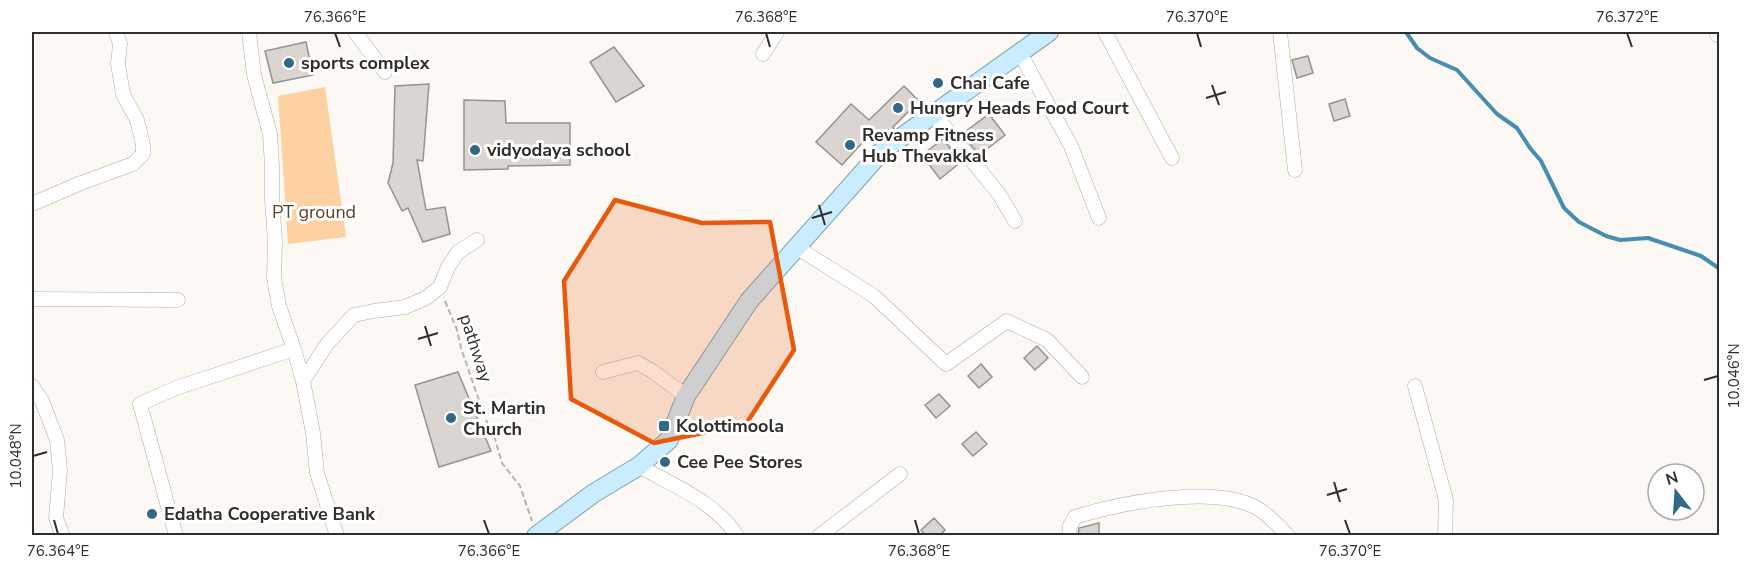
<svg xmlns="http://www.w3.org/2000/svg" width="1751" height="567" font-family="'Nunito Sans',sans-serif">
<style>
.green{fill:#fdd1a1}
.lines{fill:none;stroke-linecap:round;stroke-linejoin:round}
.stream{stroke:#468db0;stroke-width:4}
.building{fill:#dad5d1;stroke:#96928e;stroke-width:1.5}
.minor-casing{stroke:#afaba6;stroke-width:15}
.major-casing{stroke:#7da2b5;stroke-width:20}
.path{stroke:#b7b4b0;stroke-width:2;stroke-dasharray:6 3;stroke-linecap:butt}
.minor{stroke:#fff;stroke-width:14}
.major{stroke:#caecff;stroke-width:18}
.marked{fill:#e8590c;fill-opacity:0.2;stroke:#e8590c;stroke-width:4.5;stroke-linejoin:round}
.ticks{fill:none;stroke:#302e2c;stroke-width:2}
.poi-dot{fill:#316883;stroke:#fff;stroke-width:2}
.labels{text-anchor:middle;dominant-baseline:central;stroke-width:6;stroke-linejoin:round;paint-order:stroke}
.poi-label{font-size:18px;font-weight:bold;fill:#302e2c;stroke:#fff;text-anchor:start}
.park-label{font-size:18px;fill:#5c4122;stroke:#fff}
.street-label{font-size:18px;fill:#302e2c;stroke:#fff}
.neatline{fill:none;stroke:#302e2c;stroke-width:2}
.ticks-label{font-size:15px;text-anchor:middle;fill:#302e2c}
</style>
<rect width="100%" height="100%" fill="#fcf8f3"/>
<!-- green -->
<path class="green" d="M 325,87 L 346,237 L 288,244 L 278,96 Z"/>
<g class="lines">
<!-- stream -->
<path class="stream" d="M 1406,32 L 1417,48 L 1430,58 L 1457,70 L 1497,114 L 1517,128 L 1530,148 L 1541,161 L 1564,208 L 1579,222 L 1606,236 L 1620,240 L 1648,238 L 1701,256 L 1720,269"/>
</g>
<!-- building -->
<path class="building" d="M 306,42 L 313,75 L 273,83 L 265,51 Z
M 614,47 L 644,86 L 616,102 L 590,62 Z
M 1308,56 L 1313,73 L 1297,78 L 1292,60 Z
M 429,84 L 423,161 L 417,160 L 426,210 L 445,207 L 450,234 L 423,242 L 408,208 L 402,211 L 388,183 L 393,163 L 395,86 Z
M 904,86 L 919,101 L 893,127 L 894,129 L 880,138 L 873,131 L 842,165 L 816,142 L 851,104 L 869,120 Z
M 1345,99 L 1350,116 L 1334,121 L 1329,104 Z
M 464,100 L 505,101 L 506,123 L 570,123 L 570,165 L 508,166 L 508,169 L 464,170 Z
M 989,114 L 1005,135 L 979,155 L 962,134 Z
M 943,139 L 961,162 L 940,179 L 922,155 Z
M 1037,346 L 1048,358 L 1035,370 L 1024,358 Z
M 981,364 L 992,377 L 979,388 L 968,376 Z
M 458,372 L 491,451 L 439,467 L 415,385 Z
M 939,394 L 950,406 L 936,418 L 925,405 Z
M 976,432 L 987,444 L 973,456 L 962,444 Z
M 934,518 L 945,530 L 939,536 L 926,536 L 921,530 Z
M 1099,523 L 1099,536 L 1078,536 L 1079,528 Z"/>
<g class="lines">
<!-- minor casing -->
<g class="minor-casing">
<path id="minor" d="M 249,32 L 254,75 L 270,134 L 272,165 L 272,200 L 275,241 L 274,278 L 279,306 L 294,349 L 303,381 L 313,433 L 317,473 L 337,536
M 355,32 L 385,72
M 1105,32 L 1172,158
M 1280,32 L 1295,170
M 1716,32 L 1717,35
M 1020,53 L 1071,146 L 1099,218
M 763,54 L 777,32
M 934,114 L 999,194 L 1015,221
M 32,204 L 81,183 L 133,164 L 143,154 L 143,145 L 137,120 L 123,94 L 118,64 L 120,44 L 116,32
M 796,247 L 874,296 L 946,364 L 1007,321 L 1047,340 L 1082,377
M 32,299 L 178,300
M 603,372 L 638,363 L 652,371 L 686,396
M 303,381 L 327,344 L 354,315 L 374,311 L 405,307 L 426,298 L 440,287 L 448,267 L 458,252 L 477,240
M 32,386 L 42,401 L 57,440 L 60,470 L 56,518 L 63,536
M 1415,386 L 1446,500 L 1445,536
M 639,466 C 672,485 716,502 737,536
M 176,536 L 140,404 L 176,388 L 294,349
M 819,536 L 900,474
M 1069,536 L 1070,526 L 1075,517 C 1120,503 1214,484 1257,508 C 1269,515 1279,526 1288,536"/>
</g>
<!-- major casing -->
<g class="major-casing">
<path id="major" d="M 536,536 L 594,493 L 639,466 L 669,440 L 686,396 L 749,301 L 882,151 L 1049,32"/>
</g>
<!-- path -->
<path class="path" d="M 445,301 L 457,330 L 461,348 L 484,415 L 489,427 L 493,432 L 502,463 L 520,486 L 532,521"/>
<!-- minor -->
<use href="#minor" class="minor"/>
<!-- major -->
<use href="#major" class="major"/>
</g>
<!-- marked area -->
<path class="marked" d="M 615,200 L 702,223 L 770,222 L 794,350 L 746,424 L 654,443 L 571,399 L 564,281 Z"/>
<!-- ticks -->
<path class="ticks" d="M 335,33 L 340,47M 766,33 L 770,47M 1197,33 L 1201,47M 1627,33 L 1632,47M 1212,85 L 1219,105M 1206,98 L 1226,92M 819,205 L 825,225M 812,218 L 832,212M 425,326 L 431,346M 418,339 L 438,333M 1704,380 L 1718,376M 33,456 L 47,452M 1334,482 L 1340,502M 1327,495 L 1347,489M 54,520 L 58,534M 484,520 L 489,534M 915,520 L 919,534M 1345,520 L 1350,534"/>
<!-- markers -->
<g class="poi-dot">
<circle cx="289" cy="63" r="6"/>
<circle cx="938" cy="83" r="6"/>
<circle cx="898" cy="108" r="6"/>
<circle cx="850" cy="145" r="6"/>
<circle cx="475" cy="150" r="6"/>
<circle cx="451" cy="418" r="6"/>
<rect x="658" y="420" width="12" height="12" rx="3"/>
<circle cx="665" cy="462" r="6"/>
<circle cx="152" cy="514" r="6"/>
</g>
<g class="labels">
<!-- poi labels -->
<g class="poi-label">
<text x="301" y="63">sports complex</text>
<text x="950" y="83">Chai Cafe</text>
<text x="910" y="108">Hungry Heads Food Court</text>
<text x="862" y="135">Revamp Fitness<tspan x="862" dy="21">Hub Thevakkal</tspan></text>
<text x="487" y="150">vidyodaya school</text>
<text x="463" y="408">St. Martin<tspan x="463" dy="21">Church</tspan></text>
<text x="676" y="426">Kolottimoola</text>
<text x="677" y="462">Cee Pee Stores</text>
<text x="164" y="514">Edatha Cooperative Bank</text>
</g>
<!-- park labels -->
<g class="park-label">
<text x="314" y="212">PT ground</text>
</g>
<!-- street labels -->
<g class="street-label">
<text transform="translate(476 348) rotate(72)">pathway</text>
</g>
</g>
<!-- border -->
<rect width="1751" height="567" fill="none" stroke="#ffffff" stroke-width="66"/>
<!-- north arrow -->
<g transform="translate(1676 492) rotate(343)"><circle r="28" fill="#ffffff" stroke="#acabab" stroke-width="1.5"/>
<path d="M0-4.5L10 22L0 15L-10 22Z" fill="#316883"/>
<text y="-9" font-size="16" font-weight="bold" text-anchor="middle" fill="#302e2c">N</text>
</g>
<rect x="33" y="33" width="1685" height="501" class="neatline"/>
<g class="ticks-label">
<text x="335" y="22">76.366°E</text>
<text x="766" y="22">76.368°E</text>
<text x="1197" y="22">76.370°E</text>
<text x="1627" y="22">76.372°E</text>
<text transform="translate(1734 376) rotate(-90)" y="5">10.046°N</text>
<text transform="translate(16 456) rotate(-90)" y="5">10.048°N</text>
<text x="58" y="556">76.364°E</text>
<text x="489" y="556">76.366°E</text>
<text x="919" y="556">76.368°E</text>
<text x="1350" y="556">76.370°E</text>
</g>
</svg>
